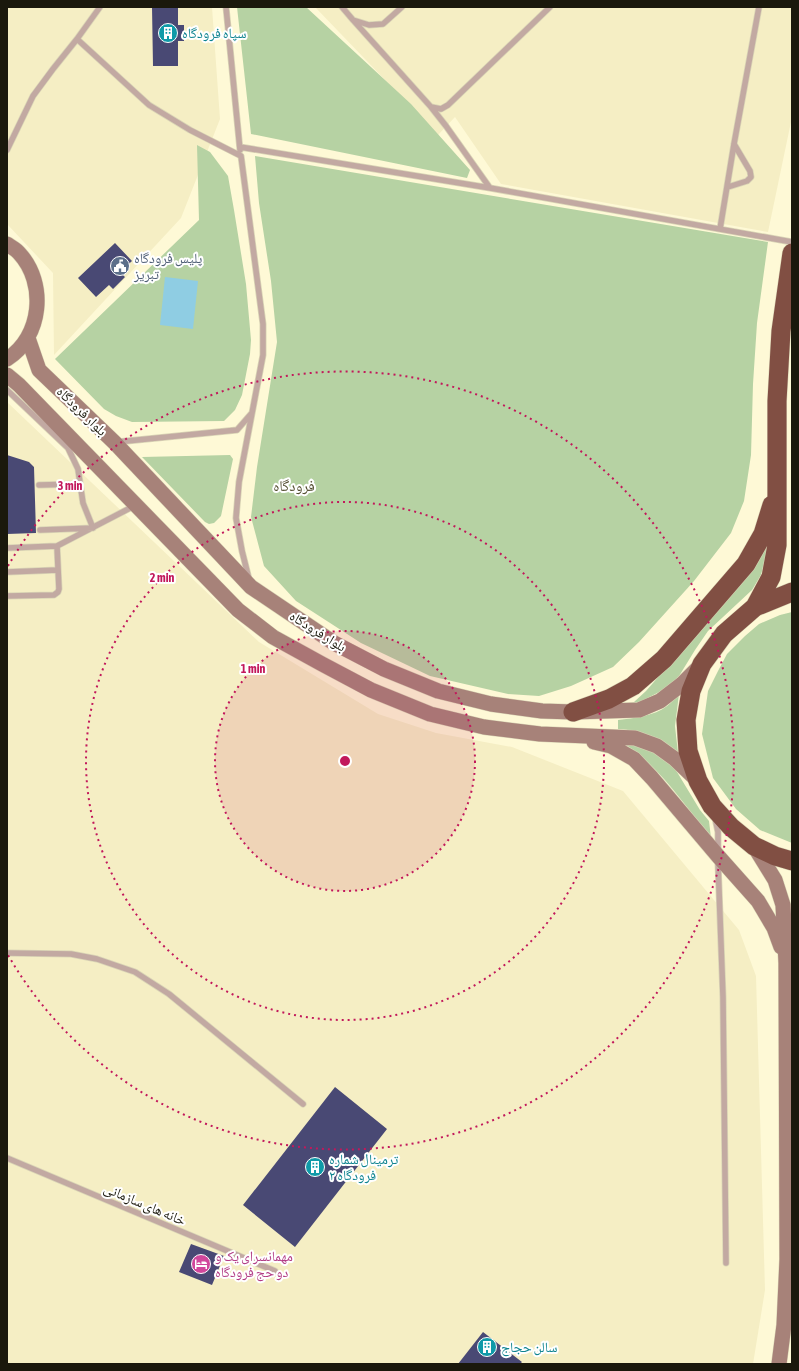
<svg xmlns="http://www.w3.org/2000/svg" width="799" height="1371" font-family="'Asap Condensed','Noto Naskh Arabic',sans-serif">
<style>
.built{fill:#f5eec4}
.green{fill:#b6d2a3}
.water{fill:#8fcde3}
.building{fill:#494974}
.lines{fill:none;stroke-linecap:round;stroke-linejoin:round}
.lane-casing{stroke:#dad5b6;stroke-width:7}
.secondary-casing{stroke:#dad5b6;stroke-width:16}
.highway-casing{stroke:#dad5b6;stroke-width:20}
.lane{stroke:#c2a9a2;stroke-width:5.5}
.secondary{stroke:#a78279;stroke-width:15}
.highway{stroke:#814f43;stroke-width:19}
.ring{fill:none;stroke:#c2185b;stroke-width:2;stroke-dasharray:2 4}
.labels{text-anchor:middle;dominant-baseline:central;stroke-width:4;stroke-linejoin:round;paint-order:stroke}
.culture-label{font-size:14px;fill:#0d838f;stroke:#fff;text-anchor:start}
.service-label{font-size:14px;fill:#4e5e75;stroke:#fff;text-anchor:start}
.street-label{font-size:14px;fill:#1a180c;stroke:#fff}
.hotel-label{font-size:14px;fill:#b23c85;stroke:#fff;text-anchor:start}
.neighbourhood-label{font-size:15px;fill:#544f31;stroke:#fff}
.centre{fill:#c2185b;stroke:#fff;stroke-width:2}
.ring-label{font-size:12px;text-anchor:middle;font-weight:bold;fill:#c2185b;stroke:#fff;stroke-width:4;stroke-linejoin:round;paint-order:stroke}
</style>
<rect width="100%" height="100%" fill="#fef9d6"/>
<!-- built -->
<path class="built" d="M 7,7 L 212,7 L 220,119 L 181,218 L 54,355 L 53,273 L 7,224 Z
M 315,7 L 792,7 L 792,117 L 768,232 L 501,184 L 455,117 L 438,135 Z
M 7,402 L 259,642 L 378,714 L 436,733 L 512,747 L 623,791 L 739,930 L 756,976 L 765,1290 L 753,1364 L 7,1364 Z"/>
<!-- green -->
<path class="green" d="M 237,7 L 306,7 L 411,104 L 470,170 L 467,178 L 251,134 Z
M 197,145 L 210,152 L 228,176 L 234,210 L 246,284 L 251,340 L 250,354 L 242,395 L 235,410 L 224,421 L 132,422 L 116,416 L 104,409 L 55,359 L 199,220 Z
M 255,156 L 768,242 L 757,323 L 753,384 L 751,455 L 744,501 L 731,533 L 694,581 L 639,642 L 613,667 L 571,686 L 539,696 L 508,694 L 430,676 L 361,643 L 296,601 L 264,566 L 251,517 L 257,467 L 277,342 L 271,281 L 259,203 Z
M 230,455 L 233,459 L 221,516 L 214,523 L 209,524 L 205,522 L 142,457 Z
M 768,541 L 768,547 L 761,575 L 752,590 L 708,631 L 695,650 L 676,681 L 661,691 L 640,702 L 623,705 L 634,702 L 646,691 L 741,582 Z
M 792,612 L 792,843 L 760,830 L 736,809 L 713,778 L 702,734 L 708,691 L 718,671 L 727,654 L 745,636 L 759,624 L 780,615 Z
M 679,694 L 675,726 L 678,753 C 661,739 641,730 618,729 L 618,720 C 634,718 654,716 667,706 C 671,703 675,698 679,694 Z
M 626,745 L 638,746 L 655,753 L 674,767 L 700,810 L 709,821 L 711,838 C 685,806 661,768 626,745 Z"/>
<!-- water -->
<path class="water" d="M 165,277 L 198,281 L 193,329 L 160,325 Z"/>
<!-- building -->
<path class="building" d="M 152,7 L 178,7 L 178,25 L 184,25 L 184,41 L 178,41 L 178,66 L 153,66 Z
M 115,243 L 132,261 L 120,272 L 125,277 L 113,289 L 109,285 L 96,297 L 78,278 Z
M 7,455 L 29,462 L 34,467 L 36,533 L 7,534 Z
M 335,1087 L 387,1129 L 295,1247 L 243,1205 Z
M 191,1244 L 224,1256 L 212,1285 L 179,1272 Z
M 483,1332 L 522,1362 L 520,1364 L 458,1364 Z"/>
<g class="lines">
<!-- lane casing -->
<g class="lane-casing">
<path id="lane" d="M 226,7 L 240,150
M 342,7 L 353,20 L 369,25 L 383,24 L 402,7
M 353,20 L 431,107 L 441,109 L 448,105 L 550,7
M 77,39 L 100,7
M 431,107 L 446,126 L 490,188 L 792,242
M 240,147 L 490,188
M 7,150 L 33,96 L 53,69 L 77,39 L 149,105 L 190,130 L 241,156 L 263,324 L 263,355 L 239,482 L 236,518 L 242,551 L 249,579
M 728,187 L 747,181 L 751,177 L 750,171 L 734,144
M 720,229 L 734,144 L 759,7
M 7,390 L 68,448 L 78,469 L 83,503 L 93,528 L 40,530
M 117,442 L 237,430 L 251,414
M 39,485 L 80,484
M 7,548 L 57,546 L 136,505
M 7,572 L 58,570
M 7,596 L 54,595 L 58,592 L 59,589 L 57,546
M 715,818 L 718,832 L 718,851
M 718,862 L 723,997 L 726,1263
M 7,953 L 71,954 L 97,959 L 135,972 L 169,994 L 303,1104
M 7,1158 L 275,1271"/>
</g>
<!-- secondary casing -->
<g class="secondary-casing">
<path id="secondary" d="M 7,244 C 11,247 16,249 19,253 C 47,283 42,337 7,359
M 28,338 L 39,370 L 115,443 L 251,587 L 334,643 L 384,669 L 438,691 L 491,704 L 542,711 L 573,712 L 639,710 L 660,701 L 682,684 L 699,667
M 7,375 L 19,385 L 238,610 L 273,637 L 322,664 L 371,690 L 430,714 L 484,727 L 540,734 L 635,738 L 657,746 L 675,759 L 698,781
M 594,742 L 611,746 L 634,759 L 652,778 L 718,856 L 758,901 L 774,928 L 781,947
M 754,846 L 775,880 L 783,905 L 786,963 L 787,1259 L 784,1325 L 779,1364"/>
</g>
<!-- highway casing -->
<g class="highway-casing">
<path id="highway" d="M 792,592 L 755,607 L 724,634 L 702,664 L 691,691 L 686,720 L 688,751 L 698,781 L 712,806 L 731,827 L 754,846 L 775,856 L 792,861
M 755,607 L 771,577 L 777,545 L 777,401 L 781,331 L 792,253
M 573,712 L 609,699 L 633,686 L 664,659 L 746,564 L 763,534 L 772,505"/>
</g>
<!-- lane -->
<use href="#lane" class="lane"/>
<!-- secondary -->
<use href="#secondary" class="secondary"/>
<!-- highway -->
<use href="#highway" class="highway"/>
</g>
<!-- distance rings -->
<circle cx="345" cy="761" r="130" fill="#c2185b" fill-opacity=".12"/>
<g class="ring">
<circle cx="345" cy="761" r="130"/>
<circle cx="345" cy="761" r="259"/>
<path d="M8 566A389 389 0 1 1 8 955"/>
</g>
<!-- icons -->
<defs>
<g id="building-disc" transform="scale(1)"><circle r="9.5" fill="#0f9aa8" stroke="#fff"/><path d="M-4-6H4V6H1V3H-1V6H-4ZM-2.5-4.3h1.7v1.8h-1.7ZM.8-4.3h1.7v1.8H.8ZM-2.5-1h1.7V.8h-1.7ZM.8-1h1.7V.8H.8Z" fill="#fff"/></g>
<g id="civic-disc" transform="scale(1)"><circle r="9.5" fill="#5c6f8a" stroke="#fff"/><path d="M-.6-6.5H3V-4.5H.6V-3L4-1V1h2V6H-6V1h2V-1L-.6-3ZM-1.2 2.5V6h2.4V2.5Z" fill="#fff"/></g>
<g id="hotel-disc" transform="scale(1)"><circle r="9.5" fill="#d1479c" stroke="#fff"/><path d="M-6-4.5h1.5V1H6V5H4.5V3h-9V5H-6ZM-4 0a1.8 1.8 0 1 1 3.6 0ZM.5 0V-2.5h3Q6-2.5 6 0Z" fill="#fff"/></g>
</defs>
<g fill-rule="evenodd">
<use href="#building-disc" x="168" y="33"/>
<use href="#civic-disc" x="120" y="266"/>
<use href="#building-disc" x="315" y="1167"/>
<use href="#hotel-disc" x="201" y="1264"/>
<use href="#building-disc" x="487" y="1347"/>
</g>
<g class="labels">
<!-- culture labels -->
<g class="culture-label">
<text x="182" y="33">سپاه فرودگاه</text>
<text x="329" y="1159">ترمينال شماره<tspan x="329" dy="16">۲ فرودگاه</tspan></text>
<text x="501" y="1347">سالن حجاج</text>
</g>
<!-- service labels -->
<g class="service-label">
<text x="134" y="258">پلیس فرودگاه<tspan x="134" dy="16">تبریز</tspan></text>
</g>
<!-- street labels -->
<g class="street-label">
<text transform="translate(82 411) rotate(44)">بلوار فرودگاه</text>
<text transform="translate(318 631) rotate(32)">بلوار فرودگاه</text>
<text transform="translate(145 1204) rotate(23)">خانه های سازمانی</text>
</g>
<!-- hotel labels -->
<g class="hotel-label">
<text x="215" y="1256">مهمانسرای یک و<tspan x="215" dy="16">دو حج فرودگاه</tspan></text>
</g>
<!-- neighbourhood labels -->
<g class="neighbourhood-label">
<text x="294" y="485">فرودگاه</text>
</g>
</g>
<circle cx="345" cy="761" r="6" class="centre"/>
<g class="ring-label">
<text x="70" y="490">3 min</text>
<text x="162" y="582">2 min</text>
<text x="253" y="673">1 min</text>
</g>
<!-- border -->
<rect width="799" height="1371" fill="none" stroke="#1a180c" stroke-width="16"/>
</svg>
